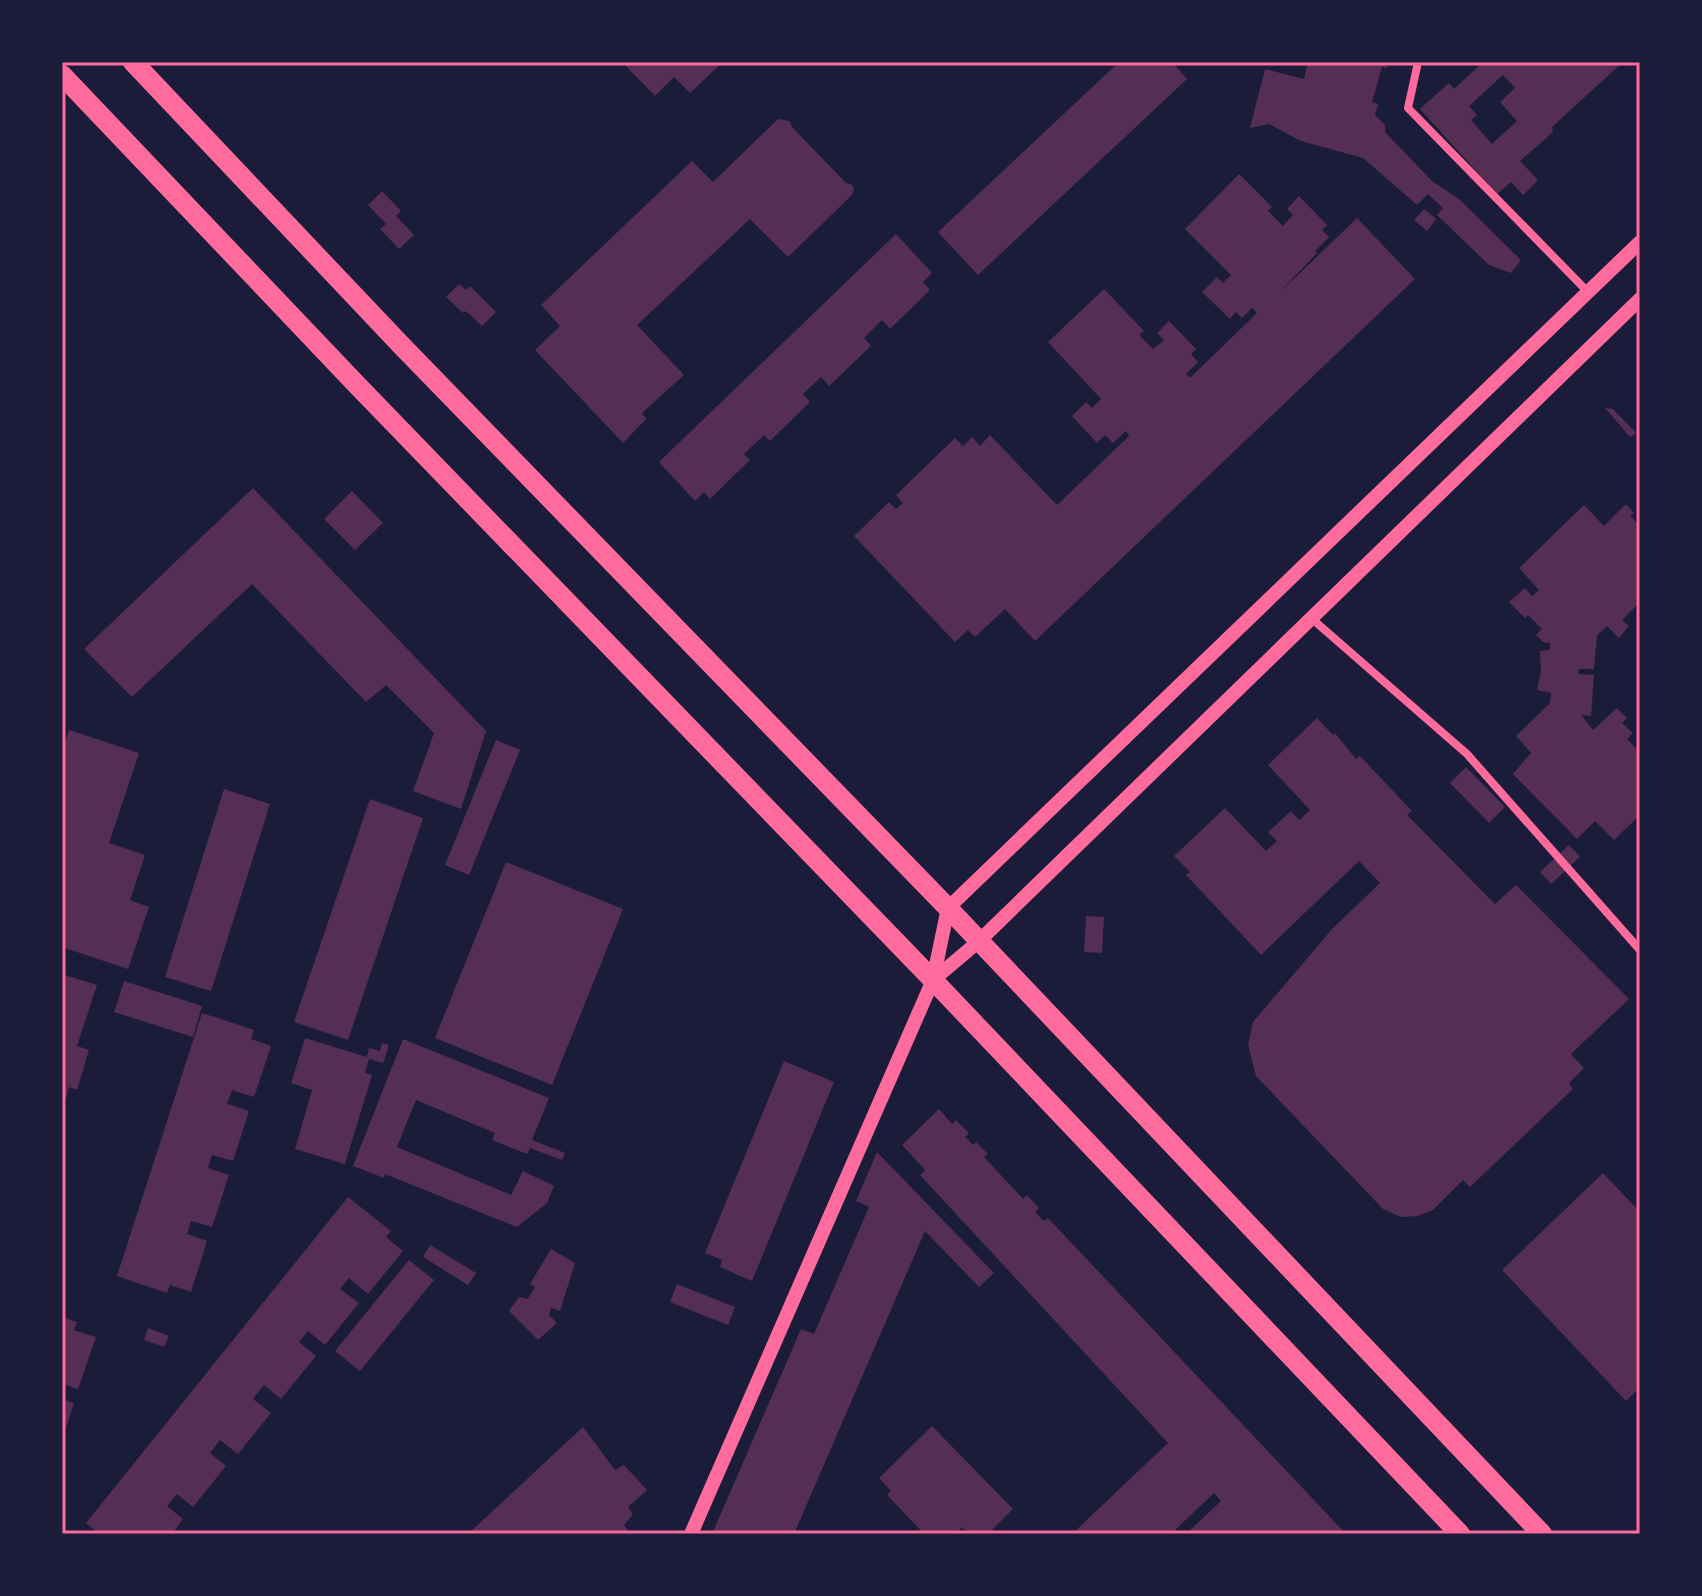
<svg xmlns="http://www.w3.org/2000/svg" width="1702" height="1596" font-family="Karla,sans-serif">
<style>
.building{fill:#542f53;fill-rule:evenodd}
.lines{fill:none;stroke-linecap:round;stroke-linejoin:round}
.minor{stroke:#ff6b9d;stroke-width:8}
.tertiary{stroke:#ff6b9d;stroke-width:14}
.primary{stroke:#ff6b9d;stroke-width:20}
.neatline{fill:none;stroke:#ff6b9d;stroke-width:3}
</style>
<rect width="100%" height="100%" fill="#1b1b3a"/>
<!-- building -->
<path class="building" d="M 622,62 L 723,62 L 690,93 L 674,77 L 655,96 Z
M 1119,62 L 1172,62 L 1187,79 L 978,275 L 938,232 Z
M 1308,62 L 1388,62 L 1387,68 L 1382,67 L 1372,102 L 1378,104 L 1375,115 L 1385,125 L 1385,132 L 1432,181 L 1459,199 L 1521,260 L 1511,273 L 1489,265 L 1437,215 L 1443,208 L 1428,194 L 1417,205 L 1363,158 L 1301,141 L 1269,124 L 1250,128 L 1265,69 L 1304,79 Z
M 1483,62 L 1623,62 L 1552,127 L 1553,132 L 1520,161 L 1538,180 L 1523,195 L 1511,182 L 1497,194 L 1420,109 L 1449,83 L 1454,89 ZM 1503,75 L 1515,88 L 1500,102 L 1517,121 L 1492,144 L 1471,120 L 1477,115 L 1469,106 Z
M 778,119 L 789,121 L 793,128 L 846,183 L 851,184 L 854,189 L 852,195 L 788,257 L 750,219 L 637,325 L 684,375 L 642,413 L 646,419 L 623,443 L 535,350 L 560,326 L 541,305 L 692,161 L 713,182 Z
M 1239,174 L 1272,207 L 1268,211 L 1283,226 L 1293,215 L 1287,209 L 1299,196 L 1327,225 L 1322,230 L 1329,237 L 1315,251 L 1317,253 L 1278,294 L 1357,218 L 1415,279 L 1035,641 L 1005,609 L 975,637 L 968,630 L 955,642 L 854,536 L 889,502 L 896,509 L 903,503 L 896,495 L 955,438 L 963,446 L 972,437 L 980,446 L 990,435 L 1057,505 L 1129,436 L 1126,431 L 1113,443 L 1105,435 L 1097,443 L 1072,416 L 1086,402 L 1092,408 L 1101,399 L 1048,342 L 1104,289 L 1144,331 L 1139,335 L 1153,349 L 1164,340 L 1157,333 L 1169,321 L 1196,349 L 1191,354 L 1198,362 L 1186,374 L 1190,378 L 1257,313 L 1252,308 L 1242,318 L 1236,312 L 1230,319 L 1202,292 L 1217,277 L 1223,283 L 1231,275 L 1185,229 Z
M 382,191 L 401,211 L 396,216 L 414,235 L 399,249 L 380,229 L 386,224 L 368,205 Z
M 1424,209 L 1436,219 L 1427,231 L 1414,220 Z
M 896,234 L 932,273 L 923,282 L 930,290 L 890,329 L 882,320 L 864,338 L 871,346 L 829,386 L 821,377 L 803,394 L 810,402 L 770,441 L 764,435 L 744,454 L 750,460 L 710,499 L 704,492 L 695,501 L 659,462 Z
M 459,284 L 466,290 L 470,286 L 496,312 L 482,326 L 466,311 L 463,313 L 446,297 Z
M 1605,408 L 1613,409 L 1636,433 L 1630,437 Z
M 253,488 L 486,731 L 461,809 L 413,791 L 434,733 L 386,685 L 366,702 L 252,584 L 132,697 L 84,649 Z
M 352,491 L 383,523 L 355,550 L 324,519 Z
M 1626,504 L 1634,513 L 1630,516 L 1640,526 L 1640,602 L 1622,620 L 1629,626 L 1619,638 L 1607,626 L 1597,635 L 1594,669 L 1579,669 L 1578,674 L 1594,675 L 1591,716 L 1581,715 L 1593,730 L 1617,708 L 1627,718 L 1622,723 L 1633,733 L 1627,739 L 1640,752 L 1640,815 L 1614,840 L 1595,821 L 1577,839 L 1513,774 L 1531,753 L 1516,736 L 1550,703 L 1551,693 L 1537,690 L 1541,672 L 1540,651 L 1550,650 L 1550,643 L 1543,642 L 1536,635 L 1542,629 L 1528,615 L 1525,618 L 1509,602 L 1525,588 L 1532,596 L 1539,590 L 1519,568 L 1584,505 L 1604,526 Z
M 1317,718 L 1333,735 L 1335,733 L 1356,759 L 1360,756 L 1412,811 L 1407,815 L 1495,904 L 1516,885 L 1629,999 L 1571,1054 L 1584,1068 L 1569,1083 L 1573,1089 L 1470,1187 L 1463,1180 L 1433,1210 L 1418,1216 L 1401,1217 L 1383,1209 L 1256,1076 L 1248,1045 L 1253,1022 L 1333,928 L 1380,883 L 1359,861 L 1261,955 L 1186,875 L 1190,872 L 1174,856 L 1225,808 L 1266,851 L 1277,841 L 1268,832 L 1291,811 L 1299,820 L 1310,810 L 1268,765 Z
M 69,730 L 139,753 L 109,843 L 145,855 L 130,900 L 149,907 L 128,969 L 62,947 L 62,753 Z
M 496,740 L 520,750 L 469,875 L 445,865 Z
M 1466,767 L 1505,807 L 1489,823 L 1450,783 Z
M 224,789 L 270,804 L 211,991 L 165,977 Z
M 370,799 L 423,818 L 348,1040 L 294,1022 Z
M 1569,845 L 1580,857 L 1551,884 L 1540,872 Z
M 506,862 L 623,909 L 552,1085 L 435,1038 Z
M 1086,916 L 1104,917 L 1102,953 L 1084,952 Z
M 62,974 L 97,985 L 77,1046 L 89,1050 L 77,1090 L 69,1087 L 63,1109 Z
M 124,981 L 202,1006 L 193,1037 L 114,1012 Z
M 202,1013 L 254,1030 L 251,1039 L 271,1046 L 254,1097 L 232,1090 L 227,1104 L 249,1111 L 233,1161 L 212,1155 L 208,1168 L 229,1175 L 212,1227 L 191,1221 L 187,1234 L 207,1241 L 191,1292 L 170,1285 L 167,1293 L 117,1276 Z
M 305,1038 L 367,1057 L 369,1048 L 380,1051 L 382,1043 L 389,1045 L 383,1063 L 369,1059 L 365,1073 L 372,1075 L 345,1164 L 295,1149 L 312,1090 L 291,1083 Z
M 403,1039 L 549,1098 L 532,1140 L 565,1153 L 562,1160 L 530,1148 L 527,1154 L 492,1140 L 495,1133 L 416,1100 L 397,1147 L 511,1195 L 523,1171 L 554,1186 L 547,1203 L 517,1227 L 385,1174 L 384,1178 L 353,1166 Z
M 784,1061 L 834,1082 L 752,1281 L 720,1267 L 722,1260 L 705,1253 Z
M 939,1109 L 952,1124 L 956,1120 L 969,1133 L 965,1137 L 973,1145 L 976,1142 L 988,1154 L 984,1157 L 1023,1199 L 1027,1195 L 1039,1208 L 1035,1212 L 1044,1221 L 1048,1218 L 1346,1534 L 1186,1534 L 1221,1501 L 1214,1493 L 1171,1534 L 1072,1534 L 1168,1443 L 920,1175 L 925,1170 L 902,1145 Z
M 877,1152 L 994,1273 L 979,1287 L 925,1231 L 794,1534 L 712,1534 L 801,1329 L 814,1334 L 869,1207 L 856,1201 Z
M 1603,1173 L 1640,1212 L 1640,1387 L 1626,1401 L 1502,1270 Z
M 348,1197 L 391,1231 L 386,1237 L 403,1251 L 368,1294 L 349,1278 L 340,1289 L 359,1303 L 325,1345 L 308,1331 L 299,1342 L 316,1356 L 281,1399 L 264,1385 L 253,1399 L 271,1413 L 238,1454 L 220,1440 L 210,1453 L 226,1466 L 193,1507 L 177,1494 L 167,1506 L 183,1519 L 172,1534 L 99,1534 L 86,1523 Z
M 430,1245 L 476,1273 L 468,1285 L 423,1257 Z
M 551,1249 L 575,1263 L 560,1311 L 551,1308 L 549,1315 L 557,1323 L 538,1340 L 509,1311 L 519,1297 L 528,1299 L 535,1287 L 530,1284 Z
M 409,1260 L 434,1280 L 360,1371 L 335,1351 Z
M 677,1284 L 735,1307 L 728,1325 L 670,1302 Z
M 62,1317 L 77,1322 L 74,1330 L 96,1337 L 78,1389 L 62,1384 Z
M 148,1328 L 169,1336 L 164,1347 L 144,1340 Z
M 62,1399 L 74,1403 L 63,1437 L 62,1437 Z
M 932,1426 L 1013,1509 L 988,1534 L 969,1534 L 962,1527 L 955,1534 L 924,1534 L 887,1495 L 891,1491 L 879,1478 Z
M 583,1427 L 615,1470 L 624,1465 L 647,1490 L 628,1507 L 633,1514 L 624,1525 L 630,1533 L 468,1534 Z"/>
<g class="lines">
<!-- minor -->
<path class="minor" d="M 1418,62 L 1408,108 L 1587,291
M 1311,618 L 1467,754 L 1640,950"/>
<!-- tertiary -->
<path class="tertiary" d="M 933,980 L 978,942 L 1640,299
M 691,1534 L 933,980 L 948,908 L 1640,242"/>
<!-- primary -->
<path class="primary" d="M 133,62 L 401,345 L 948,908 L 1542,1534
M 62,75 L 357,385 L 933,980 L 1460,1534"/>
</g>
<!-- border -->
<rect width="1702" height="1596" fill="none" stroke="#1b1b3a" stroke-width="128"/>
<rect x="64" y="64" width="1574" height="1468" class="neatline"/>
</svg>
